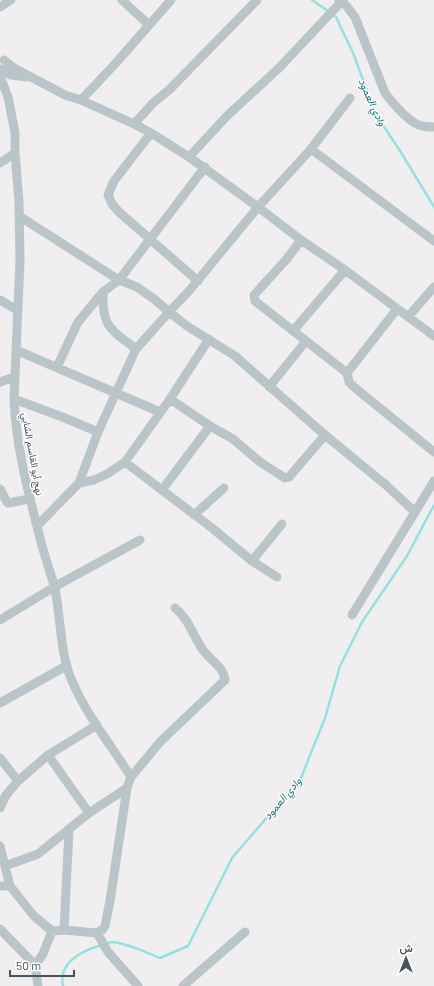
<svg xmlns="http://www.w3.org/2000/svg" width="434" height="986" font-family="Barlow,Vazirmatn,sans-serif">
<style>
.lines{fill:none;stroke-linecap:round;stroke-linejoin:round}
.stream{stroke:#91e2e1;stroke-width:2.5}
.minor{stroke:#bac5c9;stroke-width:9}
.labels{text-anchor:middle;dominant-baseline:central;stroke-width:3;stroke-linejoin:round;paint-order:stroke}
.street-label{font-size:10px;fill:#485559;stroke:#fff}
.water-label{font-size:11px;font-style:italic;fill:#197e7c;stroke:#fff}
</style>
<rect width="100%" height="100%" fill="#f0eeee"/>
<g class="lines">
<!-- stream -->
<path class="stream" d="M 312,0 L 328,11
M 332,14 L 336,17 L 354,55 L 375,113 L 402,154 L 434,207
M 63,986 C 58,964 80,952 98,946 C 102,945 108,942 113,942 C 129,944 145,952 160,958 L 188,946 L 232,858 L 301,778 L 325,718 L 340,666 L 362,622 L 407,556 L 434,505"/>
<!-- minor -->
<path class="minor" d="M 122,0 L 149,25
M 339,0 L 344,3 L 355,17 L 385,93 C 392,102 404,117 415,123 C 420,127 428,127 434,127
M 0,7 L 11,0
M 4,60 L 14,68 L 65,95 L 81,100 L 134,124 L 151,133 L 189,157 L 258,207 L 301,240 L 345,270 L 434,336
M 0,69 L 11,75 L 26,77
M 0,76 L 8,97 L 15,133 L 15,153 L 19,202 L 20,261 L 14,399 C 16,448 29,495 41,542 C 45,558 51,573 55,589 C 61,619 60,654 72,681 C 87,716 111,745 131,777 L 127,788 L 110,901 L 105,926 L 103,929 L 97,933 L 64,930 L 52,931 L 34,916 L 10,886 L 5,866 L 38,854 L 89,813 L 127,788
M 81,100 L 115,64 L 171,0
M 134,124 L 153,103 L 169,90 L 257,0
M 151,133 L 114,181 L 108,195 L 112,204 L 119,212 L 198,281
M 311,149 L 434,241
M 189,157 L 227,116 L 279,68 L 343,0
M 0,163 L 15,153
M 19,216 L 119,280 L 137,287 L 154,299 L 169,312 L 187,326 L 235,356 L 325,435 L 386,485 L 415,512
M 301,240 L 286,260 L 254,295 L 255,301 L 347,373 L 349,382 L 354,387 L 434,452
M 103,292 C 102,327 110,329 136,349
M 0,300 L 17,310
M 408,317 L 434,287
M 293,331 L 345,270
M 16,350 L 160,412
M 57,367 L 78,322 L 103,292 L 119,280 L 205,167
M 347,373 L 397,309
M 0,382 L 14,377
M 269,387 L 306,341
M 14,399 L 65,418 L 98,432
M 170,399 L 210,426 L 233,439 L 260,462 L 285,478 L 289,477 L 325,435
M 125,462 L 212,528 L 252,561 L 277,577
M 79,483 L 94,480 L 107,474 L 125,462 L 170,399 L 209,339
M 0,489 L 7,502 L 8,503 L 29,499
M 162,490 L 210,426
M 194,515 L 224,488
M 37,526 L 79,483 L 98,432 L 136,349 L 169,312 L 189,291 L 258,207 L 311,149 L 350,98
M 252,561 L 282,524
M 352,615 L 434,481
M 0,620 L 54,587 L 140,540
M 0,703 L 66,666
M 48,755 L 89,813
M 0,758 L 18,781 L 48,755 L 97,725
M 131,777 L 160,742 L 225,680 C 223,666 211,661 203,650 C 193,636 189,619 175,608
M 0,808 L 6,795 L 18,781
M 0,846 L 5,866
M 0,886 L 10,886
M 0,929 L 35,965 L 38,986
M 64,930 L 69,830
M 97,933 L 108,952 L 138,986
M 35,965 L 43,954 L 52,931
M 183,986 L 245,932"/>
</g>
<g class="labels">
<!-- street labels -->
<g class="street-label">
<text transform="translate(33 454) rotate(80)">نهج أبو القاسم الشابي</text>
</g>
<!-- water labels -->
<g class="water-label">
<text transform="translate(373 102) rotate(65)">وادي العمود</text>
<text transform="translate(282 798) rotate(-50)">وادي العمود</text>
</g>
</g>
<!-- north arrow -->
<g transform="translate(406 958)" stroke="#ffffff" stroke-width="3" paint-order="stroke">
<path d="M0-3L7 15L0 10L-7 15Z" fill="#485559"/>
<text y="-6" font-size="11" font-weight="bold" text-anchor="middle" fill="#485559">ش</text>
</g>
<!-- scale -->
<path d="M10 970v6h64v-6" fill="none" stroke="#485559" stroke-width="2"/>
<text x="16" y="970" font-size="12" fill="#485559" stroke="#ffffff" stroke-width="3" paint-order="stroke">50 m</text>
</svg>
